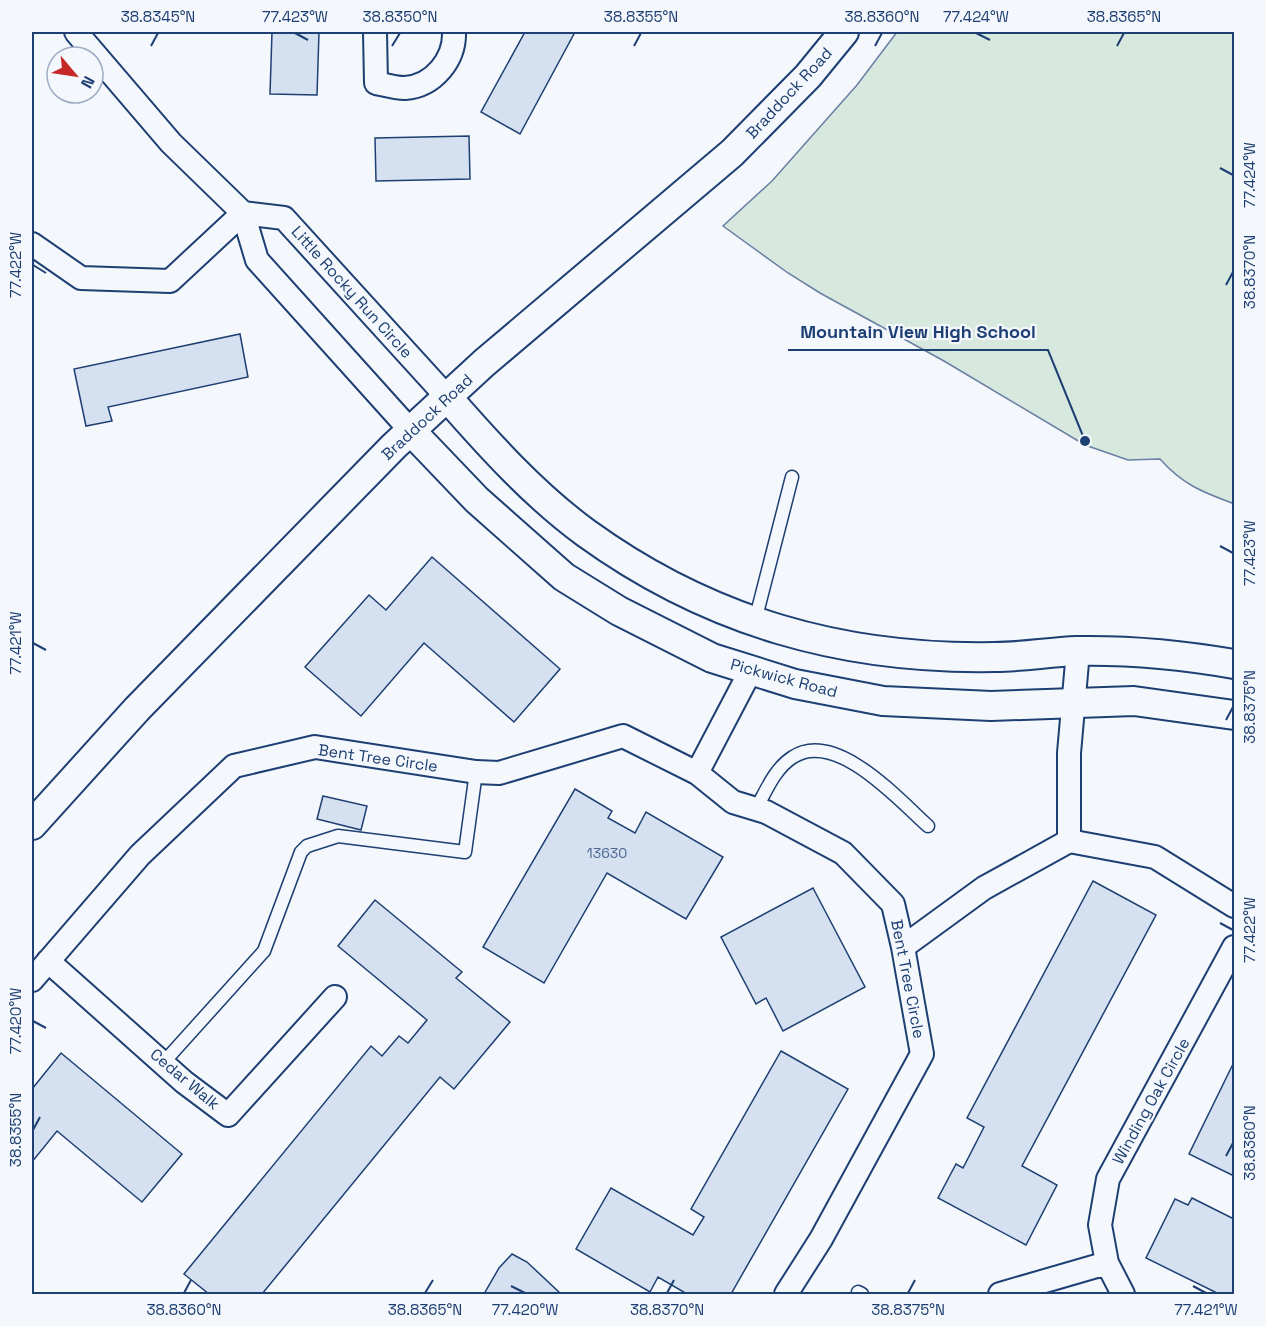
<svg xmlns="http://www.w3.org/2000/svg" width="1266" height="1326" font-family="'Space Grotesk',sans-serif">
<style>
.green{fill:#d7e8df;stroke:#687fa3;stroke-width:1.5}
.building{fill:#d5e0f0;stroke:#1d3f73;stroke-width:1.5}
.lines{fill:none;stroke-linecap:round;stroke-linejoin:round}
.service-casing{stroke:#1d3f73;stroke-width:15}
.minor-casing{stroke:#1d3f73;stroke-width:26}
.tertiary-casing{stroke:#1d3f73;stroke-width:32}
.service{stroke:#f4f7fb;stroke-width:12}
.minor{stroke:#f4f7fb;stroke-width:22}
.tertiary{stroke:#f4f7fb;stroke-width:28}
.ticks{fill:none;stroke:#1d3f73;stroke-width:2}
.labels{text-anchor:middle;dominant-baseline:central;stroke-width:4.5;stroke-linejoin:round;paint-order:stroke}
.number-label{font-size:14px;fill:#4b6792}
.street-label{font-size:16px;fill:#1d3f73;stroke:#f4f7fb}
.leader{fill:none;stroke:#1d3f73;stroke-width:2}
.callout-dot{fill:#1d3f73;stroke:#f4f7fb;stroke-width:2}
.callout-label{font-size:18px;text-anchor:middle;font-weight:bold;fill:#1d3f73;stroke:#f4f7fb;stroke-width:4.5;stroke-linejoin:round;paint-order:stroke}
.neatline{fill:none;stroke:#1d3f73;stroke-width:2}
.ticks-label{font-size:15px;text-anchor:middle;fill:#1d3f73}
</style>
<rect width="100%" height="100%" fill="#f4f7fb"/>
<!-- green -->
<path class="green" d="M 897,32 L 1234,32 L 1234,506 L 1232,503 C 1202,492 1182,484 1160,459 L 1128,460 L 1085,445 L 944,361 L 820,293 L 788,273 L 723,226 L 772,181 L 857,85 Z"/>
<!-- building -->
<path class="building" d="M 272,32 L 319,32 L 317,95 L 270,94 Z
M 525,32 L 575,32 L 520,134 L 481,112 Z
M 469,136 L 470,179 L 376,181 L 375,138 Z
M 240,334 L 248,377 L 108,407 L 112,421 L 86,426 L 74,369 Z
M 432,557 L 560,669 L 514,722 L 424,643 L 361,716 L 305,667 L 369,595 L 386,610 Z
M 575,789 L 612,811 L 608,818 L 635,833 L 646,812 L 723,857 L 686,919 L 607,873 L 544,983 L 483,947 Z
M 323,796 L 367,806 L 361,830 L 317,819 Z
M 1093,881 L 1156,915 L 1022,1166 L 1057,1185 L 1026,1245 L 938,1198 L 956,1164 L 963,1168 L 984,1127 L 967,1118 Z
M 813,888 L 865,987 L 783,1031 L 766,998 L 756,1004 L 721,937 Z
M 375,900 L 462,972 L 456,978 L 510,1022 L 454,1089 L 440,1077 L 262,1294 L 209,1294 L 184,1274 L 371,1046 L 382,1056 L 399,1036 L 408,1043 L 427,1020 L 338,946 Z
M 781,1051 L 848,1089 L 731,1294 L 687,1294 L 658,1277 L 650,1292 L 576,1249 L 611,1188 L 693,1235 L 704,1217 L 691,1209 Z
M 61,1053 L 182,1154 L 142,1202 L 57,1131 L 32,1162 L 32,1089 Z
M 1234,1062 L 1234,1176 L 1189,1154 Z
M 1192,1198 L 1234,1219 L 1234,1294 L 1219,1294 L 1146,1258 L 1175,1199 L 1188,1205 Z
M 512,1254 L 527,1262 L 561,1294 L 484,1294 L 499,1268 Z"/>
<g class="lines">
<!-- service casing -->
<g class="service-casing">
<path id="service" d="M 755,621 L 792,477
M 756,809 C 766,791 775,768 793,757 C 836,729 899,800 928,826
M 164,1062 L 264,951 L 301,852 L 307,846 L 338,836 L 465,852 L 476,772
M 858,1292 L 862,1294"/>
</g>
<!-- minor casing -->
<g class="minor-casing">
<path id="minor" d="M 76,32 L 171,143 L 243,213 L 257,260 L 411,431
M 375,32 L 376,83 C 385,85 396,88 405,88 C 434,86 455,59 454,32
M 243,213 L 284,218 L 447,397
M 32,244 L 81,278 L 170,281 L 243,213
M 697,773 L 751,670
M 1069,841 L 1069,753 L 1078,651
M 903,947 L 984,888 L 1069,841 L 1155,857 L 1234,906
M 48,961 L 184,1082 L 228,1115 L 335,997
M 32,980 L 140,855 L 234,766 L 315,747 L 476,772 L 499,773 L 623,736 L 697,773 L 733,802 L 766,812 L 843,853 L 893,904 L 903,947 L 922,1054 L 821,1239 L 786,1294
M 1000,1294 L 1107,1263
M 1123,1294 L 1107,1263 L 1100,1225 L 1108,1179 L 1234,947"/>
</g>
<!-- tertiary casing -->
<g class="tertiary-casing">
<path id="tertiary" d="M 447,397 C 489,445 534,495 586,533 C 709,622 844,660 995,657 C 1022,657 1049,652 1077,651 C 1130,650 1182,655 1234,664
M 411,431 L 477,500 L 564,577 L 619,611 L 712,658 L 795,684 L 883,701 L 991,706 L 1134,701 L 1234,715
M 32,825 L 137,709 L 394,446 L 484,363 L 732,153 L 808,76 L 844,32"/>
</g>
<!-- service -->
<use href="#service" class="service"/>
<!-- minor -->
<use href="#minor" class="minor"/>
<!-- tertiary -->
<use href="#tertiary" class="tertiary"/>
</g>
<!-- ticks -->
<path class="ticks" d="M 295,33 L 308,40M 976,33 L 990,40M 151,46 L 158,33M 392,46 L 400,33M 634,46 L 641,33M 875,46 L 882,33M 1117,46 L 1124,33M 1220,168 L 1233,175M 33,265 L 46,273M 1226,285 L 1233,272M 1220,546 L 1233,553M 33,643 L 46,650M 1226,720 L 1233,707M 1220,923 L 1233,930M 33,1021 L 46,1028M 33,1130 L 40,1117M 1226,1156 L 1233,1143M 511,1286 L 525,1293M 1193,1286 L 1206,1293M 184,1293 L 191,1280M 425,1293 L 433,1280M 667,1293 L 674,1280M 908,1293 L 915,1280"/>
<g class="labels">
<!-- number labels -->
<g class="number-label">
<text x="607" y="853">13630</text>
</g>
<!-- street labels -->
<g class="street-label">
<text transform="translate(789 93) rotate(-47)">Braddock Road</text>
<text transform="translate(352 292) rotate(48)">Little Rocky Run Circle</text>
<text transform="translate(427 417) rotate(-43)">Braddock Road</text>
<text transform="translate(784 678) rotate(15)">Pickwick Road</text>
<text transform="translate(378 758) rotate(8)">Bent Tree Circle</text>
<text transform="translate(908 979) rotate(79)">Bent Tree Circle</text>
<text transform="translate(185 1079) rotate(40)">Cedar Walk</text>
<text transform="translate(1151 1101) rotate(-61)">Winding Oak Circle</text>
</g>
</g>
<!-- callouts -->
<path class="leader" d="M1085 441L1048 350H788"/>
<circle class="callout-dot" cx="1085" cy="441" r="6"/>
<g class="callout-label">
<text x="918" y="338">Mountain View High School</text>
</g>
<!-- border -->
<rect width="1266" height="1326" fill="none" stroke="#f4f7fb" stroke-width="66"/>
<!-- north arrow -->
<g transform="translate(75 75) rotate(119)"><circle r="28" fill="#f4f7fb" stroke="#9eadc5" stroke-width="1.5"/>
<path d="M0-4.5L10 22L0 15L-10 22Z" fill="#c62828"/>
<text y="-9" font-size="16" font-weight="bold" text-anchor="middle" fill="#1d3f73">N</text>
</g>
<rect x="33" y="33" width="1200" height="1260" class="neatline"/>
<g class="ticks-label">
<text x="158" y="22">38.8345°N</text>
<text x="295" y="22">77.423°W</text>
<text x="400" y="22">38.8350°N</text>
<text x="641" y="22">38.8355°N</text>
<text x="882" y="22">38.8360°N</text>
<text x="976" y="22">77.424°W</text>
<text x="1124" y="22">38.8365°N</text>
<text transform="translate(1250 175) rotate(-90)" y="5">77.424°W</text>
<text transform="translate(16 265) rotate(-90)" y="5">77.422°W</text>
<text transform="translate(1250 272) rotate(-90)" y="5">38.8370°N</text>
<text transform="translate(1250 553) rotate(-90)" y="5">77.423°W</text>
<text transform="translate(16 643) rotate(-90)" y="5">77.421°W</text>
<text transform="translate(1250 707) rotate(-90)" y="5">38.8375°N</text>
<text transform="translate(1250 930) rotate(-90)" y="5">77.422°W</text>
<text transform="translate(16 1021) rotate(-90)" y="5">77.420°W</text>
<text transform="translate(16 1130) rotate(-90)" y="5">38.8355°N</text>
<text transform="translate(1250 1143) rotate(-90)" y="5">38.8380°N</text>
<text x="184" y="1315">38.8360°N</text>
<text x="425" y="1315">38.8365°N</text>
<text x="525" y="1315">77.420°W</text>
<text x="667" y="1315">38.8370°N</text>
<text x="908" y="1315">38.8375°N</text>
<text x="1206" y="1315">77.421°W</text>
</g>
</svg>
